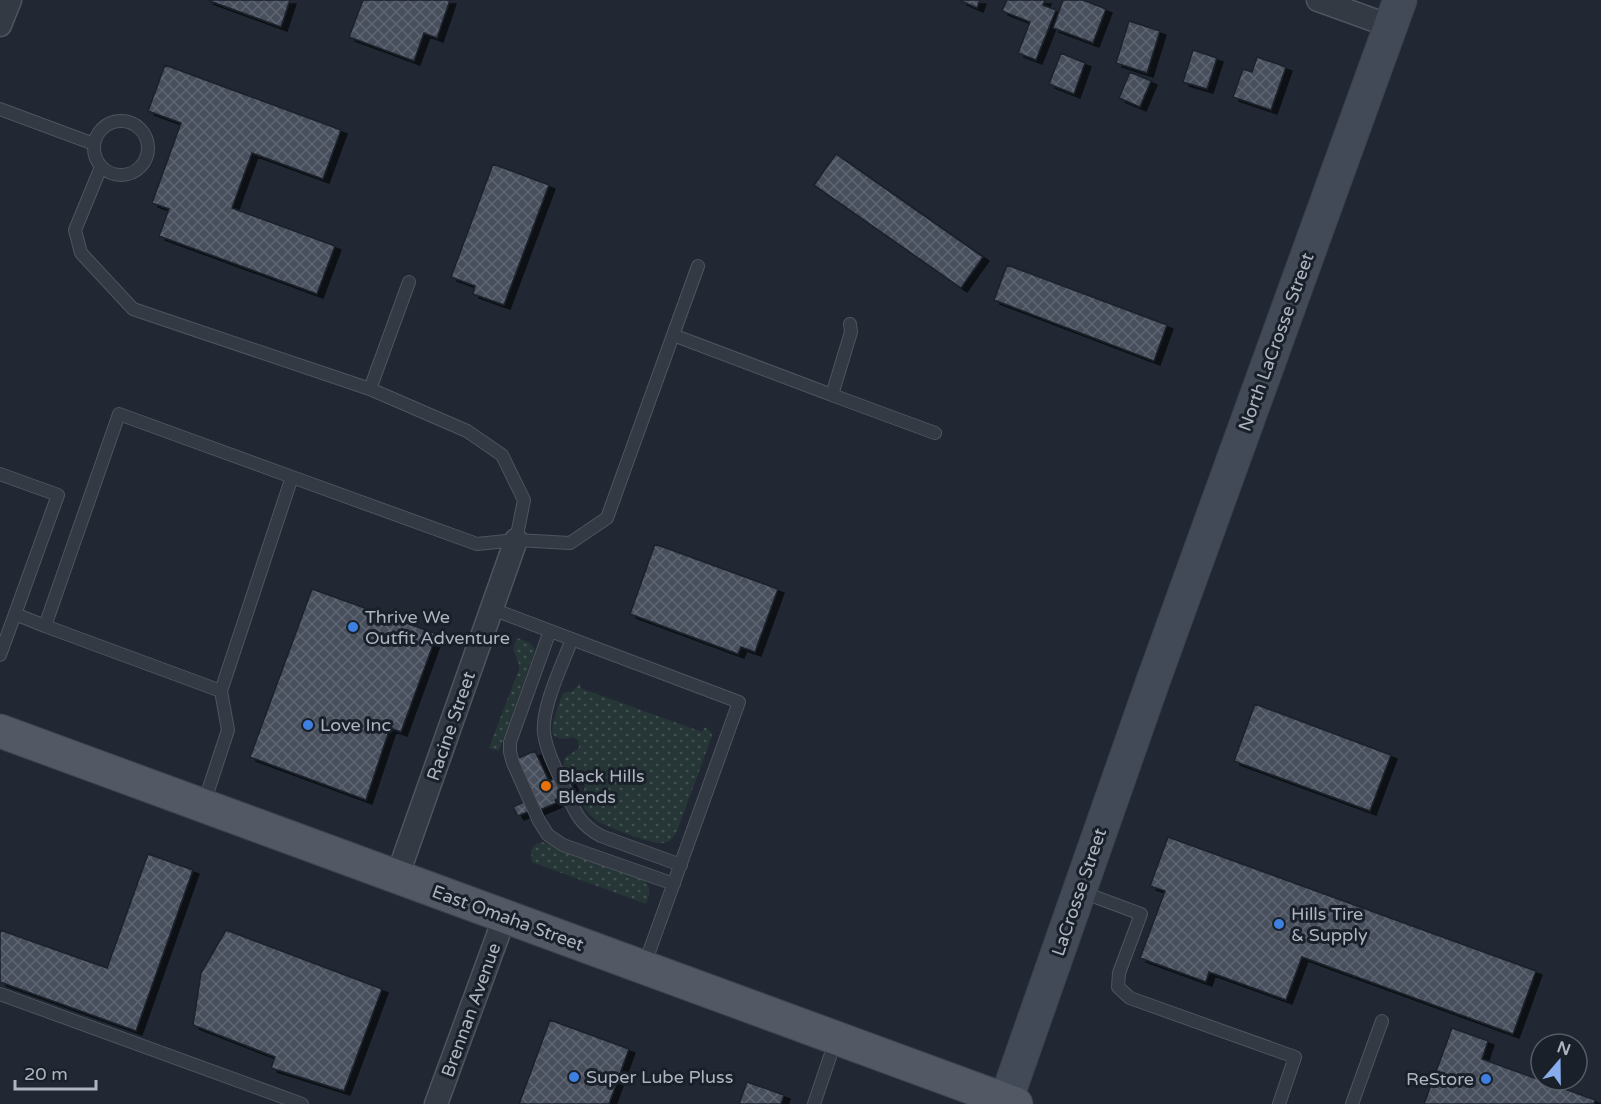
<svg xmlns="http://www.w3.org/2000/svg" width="1601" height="1104" font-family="'Varela Round',sans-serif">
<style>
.green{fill:url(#green-dots)}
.building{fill:url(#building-cross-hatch);stroke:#1c212b;stroke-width:1.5;filter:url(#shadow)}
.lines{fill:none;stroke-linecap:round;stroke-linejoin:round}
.service-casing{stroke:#4e555f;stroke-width:14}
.minor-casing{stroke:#4e555f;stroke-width:25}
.secondary-casing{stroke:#3d434e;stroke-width:35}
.primary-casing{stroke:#3d434e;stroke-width:35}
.service{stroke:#343a44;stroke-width:12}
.minor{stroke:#343a44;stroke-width:22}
.secondary{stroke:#424a57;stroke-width:33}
.primary{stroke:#525964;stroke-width:33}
.shop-dot{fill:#3f7fe0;stroke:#1a2029;stroke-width:2}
.food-dot{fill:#e8710a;stroke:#1a2029;stroke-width:2}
.labels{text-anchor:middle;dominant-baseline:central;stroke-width:6;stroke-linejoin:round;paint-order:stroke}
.street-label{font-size:18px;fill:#aeb5c1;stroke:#1a2029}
.poi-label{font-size:18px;fill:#aeb5c1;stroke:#1a2029;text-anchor:start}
</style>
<defs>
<pattern id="green-dots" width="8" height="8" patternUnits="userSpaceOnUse" patternTransform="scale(1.5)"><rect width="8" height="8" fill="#263636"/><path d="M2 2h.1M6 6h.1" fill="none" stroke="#435151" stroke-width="1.8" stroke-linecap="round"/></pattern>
<pattern id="building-cross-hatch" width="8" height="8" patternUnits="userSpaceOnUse" patternTransform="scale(1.5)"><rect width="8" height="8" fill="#474f5d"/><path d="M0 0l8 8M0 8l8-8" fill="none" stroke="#5f6672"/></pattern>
<filter id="shadow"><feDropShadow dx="6" dy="4" stdDeviation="0" flood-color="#0009"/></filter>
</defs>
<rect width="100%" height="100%" fill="#212833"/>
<!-- green -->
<path class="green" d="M 517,638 L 530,643 L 535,650 L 499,751 L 489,748 L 519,669 L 519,664 L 513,649 Z
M 581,683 L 580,688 L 702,732 L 705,727 L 711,732 L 712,736 L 677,831 C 673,837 671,842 663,843 C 654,845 607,827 597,821 C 592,817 587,812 584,807 C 576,794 598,782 569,776 L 563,767 L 565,758 L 579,748 L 578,740 L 573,737 C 565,739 558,741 552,733 C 553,719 558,707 563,693 L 573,691 L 579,684 Z
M 542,842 L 643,880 C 652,887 650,894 646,904 L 532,862 L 531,850 L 536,844 Z"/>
<!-- building -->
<path class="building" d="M 207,0 L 290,0 L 281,27 Z
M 363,0 L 450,0 L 437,38 L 424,33 L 414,61 L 349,37 Z
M 961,0 L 980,0 L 977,8 L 961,1 Z
M 1007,0 L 1045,0 L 1043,5 L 1056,10 L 1036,60 L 1018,53 L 1030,22 L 1002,11 Z
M 1063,0 L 1083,0 L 1106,9 L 1093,43 L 1053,28 Z
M 1129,21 L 1160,31 L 1147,73 L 1116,63 Z
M 1193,50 L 1217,58 L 1207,89 L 1183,82 Z
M 1061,53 L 1085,63 L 1074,94 L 1049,84 Z
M 1257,57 L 1286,67 L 1271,110 L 1233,97 L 1243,69 L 1252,72 Z
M 165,65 L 341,130 L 323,179 L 252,153 L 232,208 L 335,246 L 317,294 L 159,236 L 169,209 L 152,203 L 181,123 L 148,111 Z
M 1130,72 L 1151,81 L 1140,107 L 1119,98 Z
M 836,154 L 983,257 L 961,288 L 814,185 Z
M 493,164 L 549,185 L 504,305 L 473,294 L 475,286 L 451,277 Z
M 1007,265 L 1167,325 L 1154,361 L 994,300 Z
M 655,544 L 778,589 L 755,652 L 741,647 L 738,654 L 630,614 Z
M 312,589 L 437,634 L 401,732 L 390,728 L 366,800 L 250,757 Z
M 1255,704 L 1391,755 L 1370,811 L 1234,761 Z
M 535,751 L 549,781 L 566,773 L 575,792 L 555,800 L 556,803 L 533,813 L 532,810 L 518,816 L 513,807 L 526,801 L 509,762 Z
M 1168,837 L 1536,971 L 1513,1034 L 1302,957 L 1286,1000 L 1209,972 L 1206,982 L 1140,958 L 1165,891 L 1150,886 Z
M 148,854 L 193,870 L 136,1031 L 0,982 L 0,930 L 107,968 Z
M 226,930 L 382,989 L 344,1091 L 271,1068 L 275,1057 L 193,1025 L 201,973 Z
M 550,1020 L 629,1049 L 609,1104 L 519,1104 Z
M 1452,1028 L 1488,1041 L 1482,1059 L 1595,1100 L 1594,1104 L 1424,1104 Z
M 747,1082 L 784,1095 L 781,1104 L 739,1104 Z"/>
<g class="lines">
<!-- service casing -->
<g class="service-casing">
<path id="service" d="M 0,109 L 94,144
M94 148a27 27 0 1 1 54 0a27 27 0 1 1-54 0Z
M 101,167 L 75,230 L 81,253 L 133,309 L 370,389 L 467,431 L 502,455 L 524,500 L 516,540
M 850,324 L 851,332 L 832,395 L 935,433
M 673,335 L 832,395
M 370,389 L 409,282
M 0,474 L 58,495 L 15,614
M 492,609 L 739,702 L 644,966
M 45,626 L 221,691
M 550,631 L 510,742 L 510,752 L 513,763 L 539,821 L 548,835 L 563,845 L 674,884
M 572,639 C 563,663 541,708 544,733 C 547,753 557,771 565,789 C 575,812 579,824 601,836 L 681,865
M 0,655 L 15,614 L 45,626 L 119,414 L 292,477
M 204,803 L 228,730 L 221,691 L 292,477 L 477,544 L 516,540 L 570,543 L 607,518 L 698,266
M 1082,892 L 1141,914 L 1119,973 L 1118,987 L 1130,998 L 1295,1057 L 1279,1104
M 0,994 L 302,1104
M 814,1104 L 836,1039
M 1352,1104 L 1382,1021"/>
</g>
<!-- minor casing -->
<g class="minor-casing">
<path id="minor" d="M 1318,0 L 1390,26
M 0,25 L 10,0
M 397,877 L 516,540
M 436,1104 L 505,916"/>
</g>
<!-- secondary casing -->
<g class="secondary-casing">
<path id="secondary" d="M 1006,1100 L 1152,684 L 1400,0"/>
</g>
<!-- primary casing -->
<g class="primary-casing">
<path id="primary" d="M 0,731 L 1016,1104"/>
</g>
<!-- service -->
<use href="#service" class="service"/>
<!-- minor -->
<use href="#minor" class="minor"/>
<!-- secondary -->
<use href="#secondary" class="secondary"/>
<!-- primary -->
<use href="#primary" class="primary"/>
</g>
<!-- markers -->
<g class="shop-dot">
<circle cx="353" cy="627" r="6"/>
<circle cx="308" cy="725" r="6"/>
<circle cx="1279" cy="924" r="6"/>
<circle cx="574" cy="1077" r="6"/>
<circle cx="1486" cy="1079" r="6"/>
</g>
<circle class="food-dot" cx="546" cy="786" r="6"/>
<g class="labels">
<!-- street labels -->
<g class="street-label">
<text transform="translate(1276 342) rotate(-70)">North LaCrosse Street</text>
<text transform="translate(451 726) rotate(-71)">Racine Street</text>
<text transform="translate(1079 892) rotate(-71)">LaCrosse Street</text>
<text transform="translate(508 918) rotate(20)">East Omaha Street</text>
<text transform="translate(471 1010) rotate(-70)">Brennan Avenue</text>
</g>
<!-- poi labels -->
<g class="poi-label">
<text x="365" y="617">Thrive We<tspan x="365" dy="21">Outfit Adventure</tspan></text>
<text x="320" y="725">Love Inc</text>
<text x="558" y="776">Black Hills<tspan x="558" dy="21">Blends</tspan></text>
<text x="1291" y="914">Hills Tire<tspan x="1291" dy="21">&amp; Supply</tspan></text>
<text x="586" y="1077">Super Lube Pluss</text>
<text x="1474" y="1079" text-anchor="end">ReStore</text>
</g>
</g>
<!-- north arrow -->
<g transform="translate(1559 1062) rotate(20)"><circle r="28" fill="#1a2029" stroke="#555c66" stroke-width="1.5"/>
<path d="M0-4.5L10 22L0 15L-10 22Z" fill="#88adec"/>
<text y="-9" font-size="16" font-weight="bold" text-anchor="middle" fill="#aeb5c1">N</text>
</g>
<!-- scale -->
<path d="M15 1080v9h81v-9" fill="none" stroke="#aeb5c1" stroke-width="3"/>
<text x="24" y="1080" font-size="18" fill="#aeb5c1" stroke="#1a2029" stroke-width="4.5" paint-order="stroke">20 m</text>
</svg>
